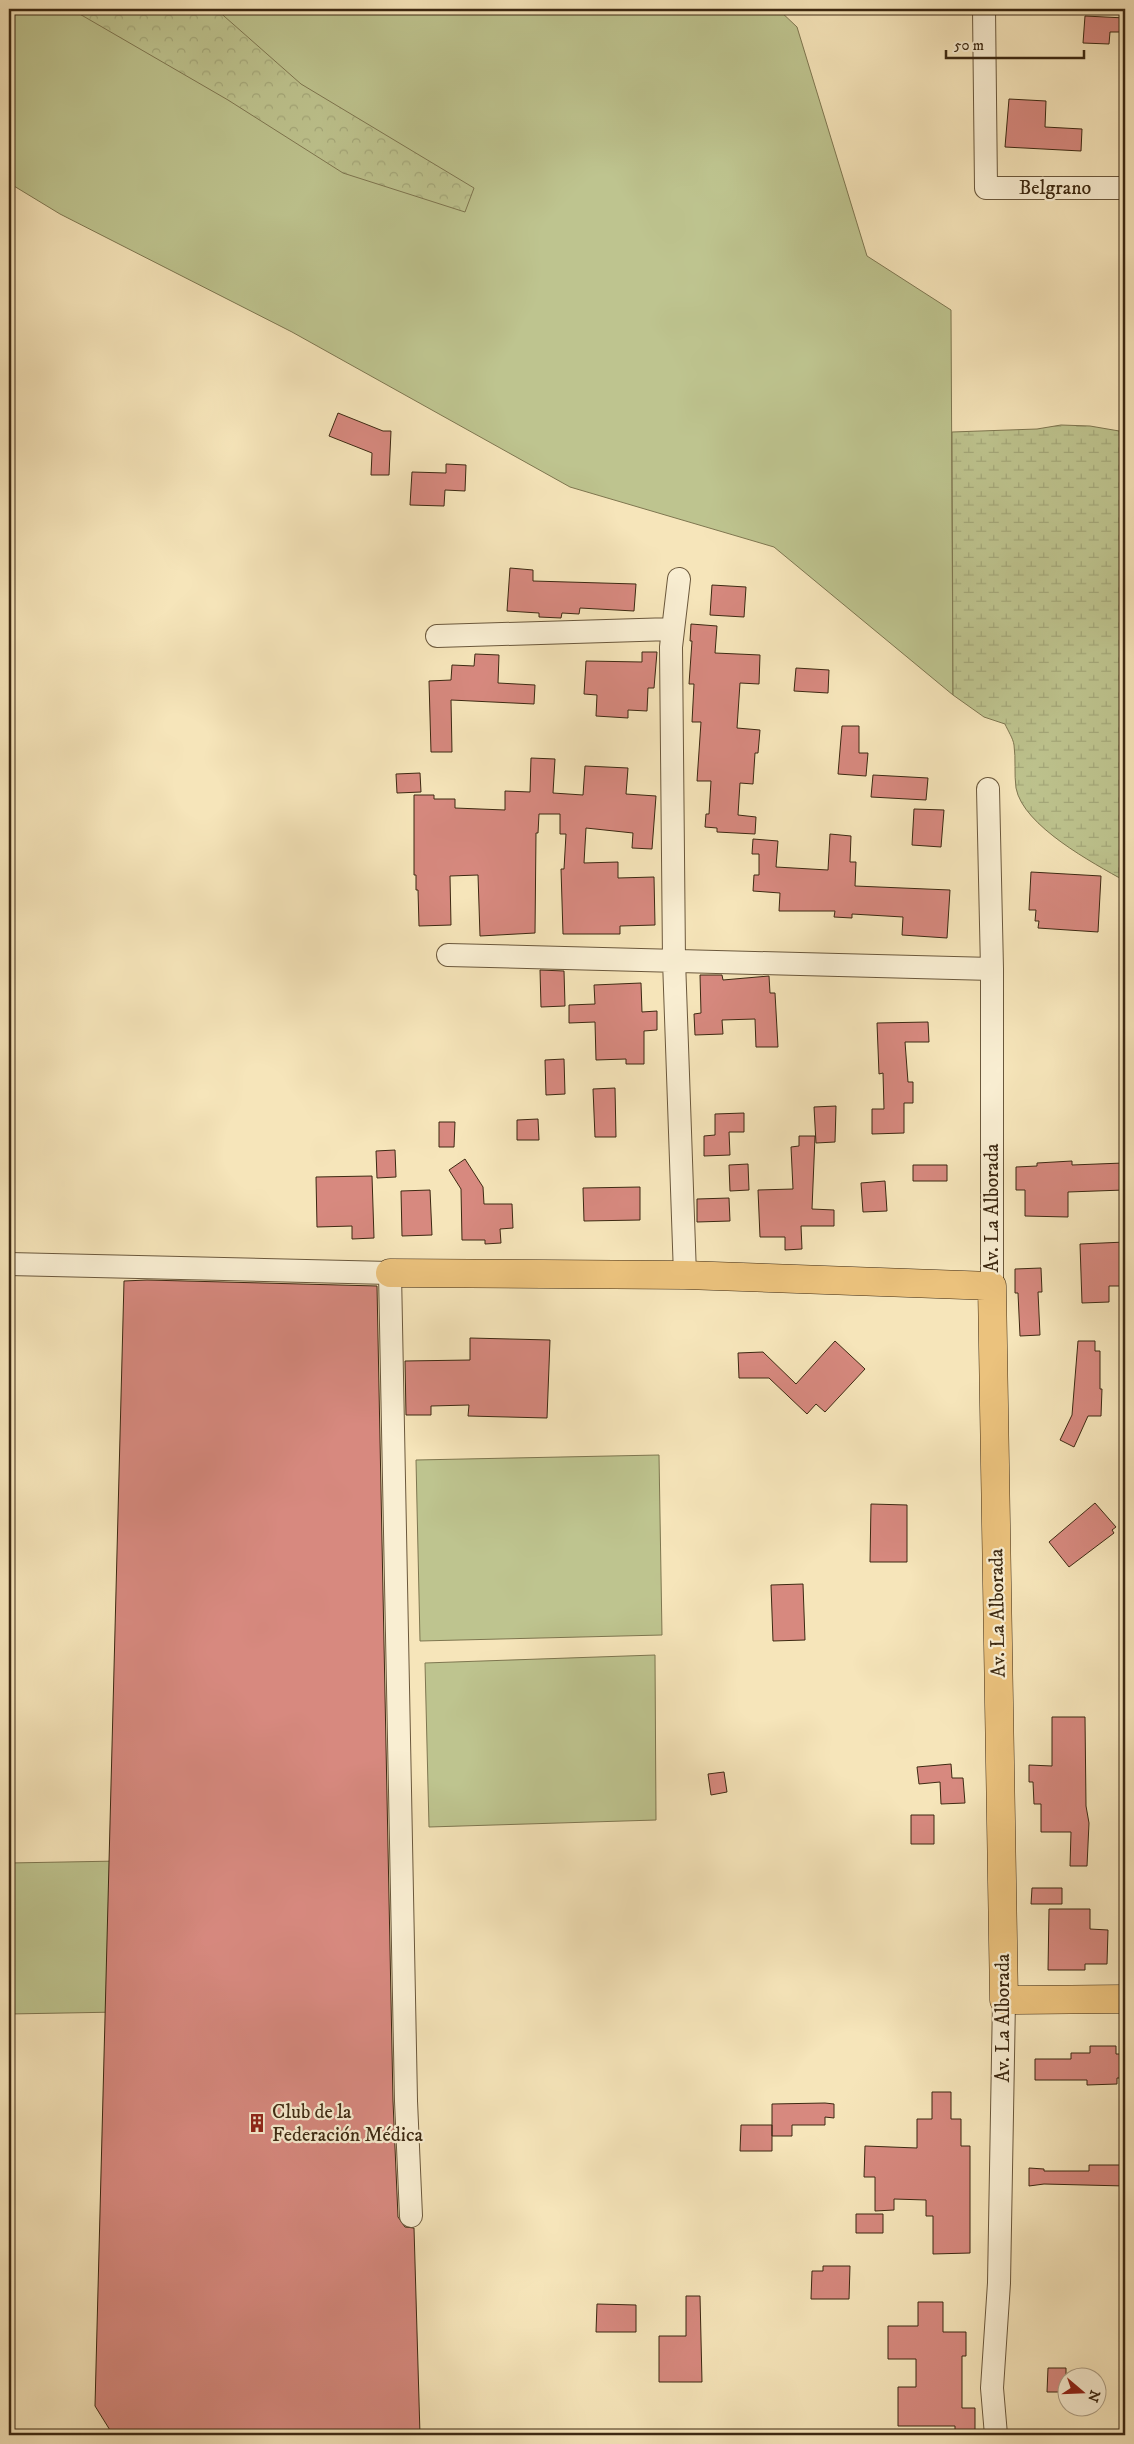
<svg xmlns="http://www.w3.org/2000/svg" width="1134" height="2444" font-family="'IM FELL DW Pica',serif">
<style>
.grass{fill:#bec48f;stroke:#7e7650}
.forest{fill:url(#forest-crowns);stroke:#7e7650}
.wetland{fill:url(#wetland-marsh);stroke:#7e7650}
.building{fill:#d7897f;stroke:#3d2912}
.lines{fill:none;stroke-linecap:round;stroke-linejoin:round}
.minor-casing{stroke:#6b583c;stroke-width:24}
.major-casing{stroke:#3d2912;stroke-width:29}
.minor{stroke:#f9eed2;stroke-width:22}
.major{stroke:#ebc27d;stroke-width:28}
.labels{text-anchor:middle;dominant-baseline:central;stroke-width:4.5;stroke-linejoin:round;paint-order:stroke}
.street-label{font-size:20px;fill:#3d2912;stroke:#f9eed2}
.poi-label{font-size:20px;fill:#3d2912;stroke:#f9eed2;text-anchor:start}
</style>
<defs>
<pattern id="forest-crowns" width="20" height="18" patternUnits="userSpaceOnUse" patternTransform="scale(1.25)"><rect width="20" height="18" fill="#bec48f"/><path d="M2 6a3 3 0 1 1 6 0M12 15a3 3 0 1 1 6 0" fill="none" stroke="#a4a87a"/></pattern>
<pattern id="wetland-marsh" width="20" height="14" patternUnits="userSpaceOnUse" patternTransform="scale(1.25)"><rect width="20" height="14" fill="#bec48f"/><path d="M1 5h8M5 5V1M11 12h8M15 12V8" fill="none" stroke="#a4a87a"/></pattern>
</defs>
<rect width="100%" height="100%" fill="#f6e5ba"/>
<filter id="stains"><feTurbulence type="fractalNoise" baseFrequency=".004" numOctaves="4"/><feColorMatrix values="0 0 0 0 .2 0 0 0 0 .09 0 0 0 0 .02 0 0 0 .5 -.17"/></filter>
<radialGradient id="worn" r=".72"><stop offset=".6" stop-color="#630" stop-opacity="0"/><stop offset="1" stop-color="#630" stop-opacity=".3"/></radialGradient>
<!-- grass -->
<path class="grass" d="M 9,9 L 778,9 L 797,27 L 867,256 L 951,310 L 953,695 L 774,547 L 570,487 L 292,332 L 60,214 L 9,183 Z
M 659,1455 L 662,1635 L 420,1641 L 416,1460 Z
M 655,1655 L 656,1820 L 429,1827 L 425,1663 Z
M 120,1861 L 120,2012 L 9,2014 L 9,1863 Z"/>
<!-- forest -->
<path class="forest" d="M 71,9 L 216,9 L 301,84 L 474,188 L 465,212 L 343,173 L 228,100 Z"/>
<!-- wetland -->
<path class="wetland" d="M 1061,425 L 1090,426 L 1125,432 L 1125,881 C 1093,863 1023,826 1016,788 C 1014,774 1016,759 1014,745 C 1013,738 1008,731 1005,724 L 984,717 L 953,695 L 952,432 L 1037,429 Z"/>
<!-- building -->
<path class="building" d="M 1085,16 L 1125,18 L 1125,32 L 1110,32 L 1109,44 L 1083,43 Z
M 1009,99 L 1046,101 L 1045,127 L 1082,129 L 1081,151 L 1005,147 Z
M 338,413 L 383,431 L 391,431 L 389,475 L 371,475 L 372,453 L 329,436 Z
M 446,464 L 466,465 L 465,491 L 445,490 L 444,506 L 410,505 L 412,472 L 446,473 Z
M 510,568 L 533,570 L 533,581 L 636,584 L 634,611 L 580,608 L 579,614 L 562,613 L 561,618 L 539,617 L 539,613 L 507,611 Z
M 712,585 L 746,587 L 744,617 L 710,615 Z
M 691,624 L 717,626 L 715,653 L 760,655 L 759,684 L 740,683 L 737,728 L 760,730 L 758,753 L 755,753 L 753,784 L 740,783 L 738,815 L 756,817 L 755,834 L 717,832 L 717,828 L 705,827 L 706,814 L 709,814 L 711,781 L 697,781 L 701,722 L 692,722 L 694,684 L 689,684 L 692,641 L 690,641 Z
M 642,652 L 657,652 L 654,688 L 648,688 L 647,711 L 628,710 L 628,718 L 596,716 L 597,695 L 584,694 L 586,661 L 642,662 Z
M 475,654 L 499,655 L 498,683 L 535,685 L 534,704 L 451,700 L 452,752 L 431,752 L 429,681 L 451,680 L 452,665 L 474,666 Z
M 796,668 L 829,670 L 828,693 L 794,691 Z
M 842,726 L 859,726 L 859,753 L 868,753 L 866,776 L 838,774 Z
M 531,758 L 555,759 L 553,793 L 583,795 L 585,766 L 628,768 L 626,794 L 656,796 L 652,849 L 632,848 L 633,833 L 586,828 L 584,863 L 618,862 L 618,878 L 654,877 L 655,925 L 620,926 L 620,934 L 563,934 L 561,869 L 564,869 L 566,834 L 560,834 L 560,814 L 539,814 L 538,833 L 536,833 L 535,933 L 480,936 L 478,875 L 450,876 L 451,925 L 419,926 L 418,890 L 416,890 L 416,875 L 414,875 L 414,795 L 434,795 L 434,799 L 455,799 L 455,808 L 505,810 L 505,791 L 530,792 Z
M 420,773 L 421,792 L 397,793 L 396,774 Z
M 873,775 L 928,778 L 926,800 L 871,797 Z
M 914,809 L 944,810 L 941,847 L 912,845 Z
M 830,834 L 851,836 L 850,862 L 856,862 L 855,886 L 950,890 L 947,938 L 902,935 L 903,917 L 852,914 L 852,918 L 834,917 L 835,911 L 779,911 L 780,893 L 753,891 L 754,875 L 759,875 L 759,854 L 752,854 L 753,839 L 778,841 L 776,867 L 828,870 Z
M 1031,872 L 1101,876 L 1098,932 L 1038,928 L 1039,921 L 1035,921 L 1036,910 L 1029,910 Z
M 540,970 L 564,971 L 565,1006 L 541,1007 Z
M 700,975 L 722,975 L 723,980 L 769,976 L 770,993 L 775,993 L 778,1047 L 756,1047 L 755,1019 L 722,1020 L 723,1034 L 695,1035 L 694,1014 L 701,1013 Z
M 641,983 L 642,1012 L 657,1011 L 657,1030 L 644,1031 L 644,1064 L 626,1064 L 626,1059 L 596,1060 L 595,1022 L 569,1023 L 569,1005 L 595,1004 L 594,985 Z
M 928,1022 L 929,1042 L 905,1042 L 908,1082 L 913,1082 L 913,1103 L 904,1103 L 904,1133 L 872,1134 L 872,1109 L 884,1109 L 883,1073 L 879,1074 L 877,1023 Z
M 564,1059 L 565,1094 L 546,1095 L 545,1060 Z
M 615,1088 L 616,1137 L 595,1137 L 593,1089 Z
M 836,1106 L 835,1142 L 816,1143 L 814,1107 Z
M 744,1113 L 744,1132 L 729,1132 L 730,1155 L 704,1156 L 704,1136 L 715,1135 L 715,1114 Z
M 538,1119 L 539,1140 L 517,1140 L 517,1120 Z
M 439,1122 L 455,1122 L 454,1147 L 439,1147 Z
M 799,1136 L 815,1136 L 812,1209 L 834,1210 L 834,1226 L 801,1226 L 802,1249 L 785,1250 L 785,1237 L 760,1237 L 758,1190 L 793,1189 L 791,1147 L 799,1146 Z
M 395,1150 L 396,1177 L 377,1178 L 376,1151 Z
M 465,1159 L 483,1187 L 484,1204 L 512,1204 L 513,1228 L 500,1229 L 501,1243 L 485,1244 L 485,1240 L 462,1240 L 461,1189 L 449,1170 Z
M 1072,1161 L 1072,1165 L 1123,1163 L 1124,1190 L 1068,1192 L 1068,1217 L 1025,1216 L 1025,1190 L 1016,1190 L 1016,1167 L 1037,1166 L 1037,1163 Z
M 748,1164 L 749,1190 L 730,1191 L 729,1165 Z
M 913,1165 L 947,1165 L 947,1181 L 913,1181 Z
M 372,1176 L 374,1238 L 352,1239 L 352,1226 L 317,1227 L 316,1177 Z
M 885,1181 L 887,1211 L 863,1212 L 861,1183 Z
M 640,1187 L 640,1220 L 584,1221 L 583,1188 Z
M 430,1190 L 432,1235 L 402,1236 L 401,1191 Z
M 729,1198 L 730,1221 L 697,1222 L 697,1199 Z
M 1125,1242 L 1125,1286 L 1109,1286 L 1109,1302 L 1082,1303 L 1080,1244 Z
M 1041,1268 L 1042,1292 L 1038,1292 L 1040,1335 L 1020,1336 L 1018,1293 L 1015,1293 L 1015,1269 Z
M 147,1280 L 377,1286 L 393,2101 L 398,2217 L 405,2227 L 414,2228 L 420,2435 L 113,2435 L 95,2406 L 124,1281 Z
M 470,1338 L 550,1340 L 547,1418 L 468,1416 L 469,1405 L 431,1406 L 431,1415 L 406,1415 L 405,1361 L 470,1360 Z
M 835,1341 L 865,1369 L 825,1412 L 816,1404 L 807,1414 L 769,1378 L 739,1378 L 738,1353 L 763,1352 L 796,1384 Z
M 1078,1341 L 1095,1341 L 1095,1351 L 1100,1351 L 1100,1389 L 1102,1389 L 1101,1416 L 1088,1416 L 1074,1447 L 1060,1440 L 1072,1415 Z
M 1095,1503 L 1116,1527 L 1112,1530 L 1114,1533 L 1069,1567 L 1049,1542 Z
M 871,1504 L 907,1505 L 907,1562 L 870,1562 Z
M 803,1584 L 805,1640 L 773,1641 L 771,1585 Z
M 1052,1717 L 1085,1717 L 1086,1806 L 1089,1823 L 1087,1866 L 1070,1866 L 1071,1832 L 1041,1832 L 1041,1804 L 1034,1804 L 1033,1782 L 1029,1782 L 1029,1765 L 1052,1766 Z
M 951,1764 L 952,1778 L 963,1778 L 965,1803 L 941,1804 L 940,1782 L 919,1784 L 917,1767 Z
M 724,1772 L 727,1792 L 711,1795 L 708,1774 Z
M 911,1815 L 934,1815 L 934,1844 L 911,1844 Z
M 1032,1888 L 1062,1888 L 1062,1904 L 1031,1904 Z
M 1049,1909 L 1090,1909 L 1090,1929 L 1108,1930 L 1107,1964 L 1085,1964 L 1085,1970 L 1048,1970 Z
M 1090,2046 L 1116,2046 L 1116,2054 L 1125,2054 L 1125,2078 L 1117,2078 L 1117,2084 L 1087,2085 L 1087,2080 L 1035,2080 L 1035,2059 L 1071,2059 L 1071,2053 L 1090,2053 Z
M 932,2092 L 951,2092 L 951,2119 L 961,2119 L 961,2146 L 970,2146 L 970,2253 L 933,2254 L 933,2216 L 926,2216 L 926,2200 L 894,2199 L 894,2210 L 875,2211 L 875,2177 L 864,2177 L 865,2146 L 917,2148 L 917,2119 L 932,2119 Z
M 825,2103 L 834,2104 L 834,2118 L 825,2117 L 825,2125 L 792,2125 L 792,2136 L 772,2136 L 772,2104 Z
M 741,2125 L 772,2125 L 772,2151 L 740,2151 Z
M 1089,2165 L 1125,2165 L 1125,2186 L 1044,2184 L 1029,2186 L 1029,2168 L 1044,2169 L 1044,2171 L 1089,2171 Z
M 856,2214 L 883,2214 L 883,2233 L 856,2233 Z
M 823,2266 L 850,2266 L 849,2299 L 811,2299 L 812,2271 L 823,2271 Z
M 686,2296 L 700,2296 L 702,2382 L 659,2382 L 659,2336 L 686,2336 Z
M 918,2302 L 943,2302 L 943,2332 L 966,2332 L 966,2356 L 962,2356 L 962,2408 L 975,2408 L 975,2433 L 955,2433 L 955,2426 L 898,2426 L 898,2387 L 916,2387 L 916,2359 L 888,2359 L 888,2326 L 918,2326 Z
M 597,2304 L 636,2305 L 636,2332 L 596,2332 Z
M 1048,2368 L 1066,2368 L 1066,2392 L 1047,2392 Z"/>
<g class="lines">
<!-- minor casing -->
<g class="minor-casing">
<path id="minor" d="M 984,9 L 986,188 L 1125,188
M 679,579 L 671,647 L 674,960 L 685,1275
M 437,636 L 672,629
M 988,789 L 992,969 L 992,1286
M 448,955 L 992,969
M 9,1264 L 390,1273 L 406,2101 L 411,2216
M 996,2435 L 992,2388 L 999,2283 L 1004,2000"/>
</g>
<!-- major casing -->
<g class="major-casing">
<path id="major" d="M 390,1273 L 685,1275 L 992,1286 L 1004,2000 L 1125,1999"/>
</g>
<!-- minor -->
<use href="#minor" class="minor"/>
<!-- major -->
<use href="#major" class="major"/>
</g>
<!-- icons -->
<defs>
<g id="building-bare" transform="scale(1.5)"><path d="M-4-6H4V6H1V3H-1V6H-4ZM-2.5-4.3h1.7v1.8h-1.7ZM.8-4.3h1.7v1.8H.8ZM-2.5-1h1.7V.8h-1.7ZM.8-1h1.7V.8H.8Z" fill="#8f2418" stroke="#f9eed2" stroke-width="2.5" paint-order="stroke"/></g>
</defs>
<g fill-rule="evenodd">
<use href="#building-bare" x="257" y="2123"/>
</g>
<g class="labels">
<!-- street labels -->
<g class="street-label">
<text x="1055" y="188">Belgrano</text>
<text transform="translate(992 1208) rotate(-90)">Av. La Alborada</text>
<text transform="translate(998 1613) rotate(-91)">Av. La Alborada</text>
<text transform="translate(1003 2018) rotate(-90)">Av. La Alborada</text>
</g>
<!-- poi labels -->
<g class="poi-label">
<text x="272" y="2112">Club de la<tspan x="272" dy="23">Federación Médica</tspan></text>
</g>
</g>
<!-- margin -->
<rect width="1134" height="2444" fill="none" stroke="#f6e5ba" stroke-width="30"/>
<rect x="10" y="10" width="1114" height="2424" fill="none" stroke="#3d2912" stroke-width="2.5"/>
<rect x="15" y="15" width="1104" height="2414" fill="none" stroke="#3d2912"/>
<!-- north arrow -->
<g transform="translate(1082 2392) rotate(109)"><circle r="24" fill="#f9eed2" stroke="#ae9f85"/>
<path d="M0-4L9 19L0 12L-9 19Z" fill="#8f2418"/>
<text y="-8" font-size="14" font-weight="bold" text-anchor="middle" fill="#3d2912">N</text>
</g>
<!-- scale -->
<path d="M946 50v8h138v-8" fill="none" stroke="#3d2912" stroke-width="2.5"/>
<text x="954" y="50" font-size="15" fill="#3d2912" stroke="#f9eed2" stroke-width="4" paint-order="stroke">50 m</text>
<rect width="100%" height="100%" filter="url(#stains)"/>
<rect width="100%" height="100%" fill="url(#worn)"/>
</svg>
